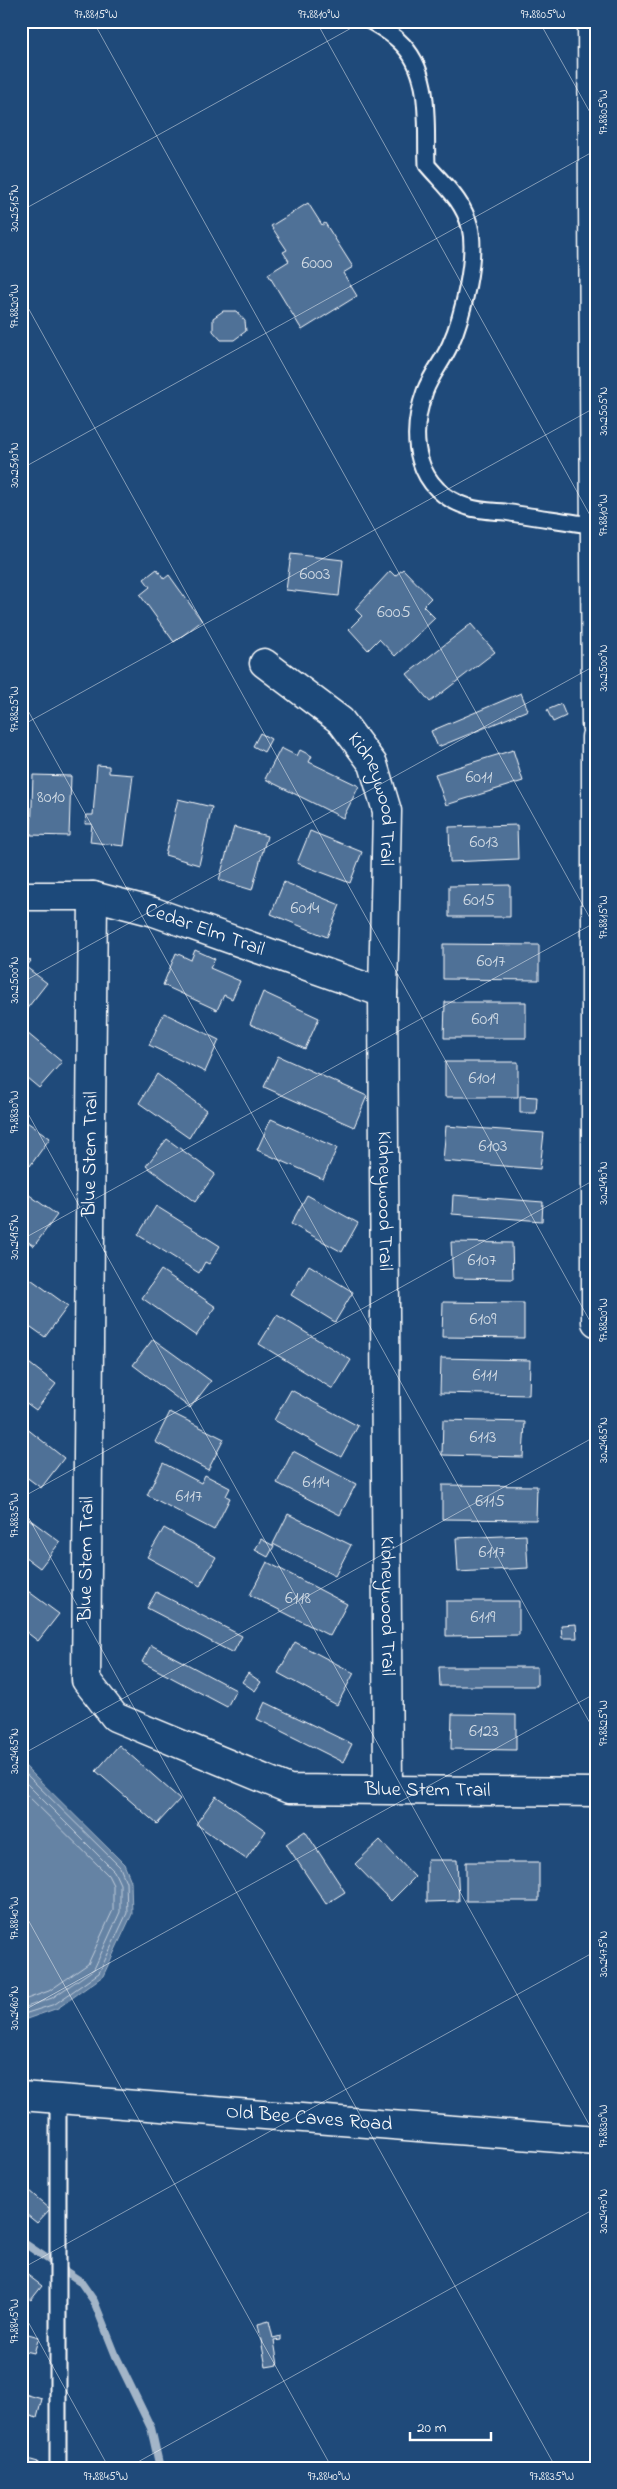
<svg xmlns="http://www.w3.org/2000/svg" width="617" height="2489" font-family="'Indie Flower',sans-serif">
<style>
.water{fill:#6583a4;stroke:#a3b5c8}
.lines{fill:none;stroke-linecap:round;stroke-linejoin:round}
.shore{stroke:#c1cddb;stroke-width:1}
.stream{stroke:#a3b5c8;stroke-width:8}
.building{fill:#507197;stroke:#fff}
.lane-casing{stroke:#fff;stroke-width:19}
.street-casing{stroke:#fff;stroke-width:31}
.secondary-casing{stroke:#fff;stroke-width:31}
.lane{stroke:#1f4a7a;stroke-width:15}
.street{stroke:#1f4a7a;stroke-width:28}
.secondary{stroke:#1f4a7a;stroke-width:28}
.ticks{fill:none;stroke:#fff;stroke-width:1;stroke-opacity:0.45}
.labels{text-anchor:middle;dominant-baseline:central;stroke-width:4;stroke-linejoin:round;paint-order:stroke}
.number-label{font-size:18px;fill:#d3dce5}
.street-label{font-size:20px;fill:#fff;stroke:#1f4a7a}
.neatline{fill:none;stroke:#fff;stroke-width:2}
.ticks-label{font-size:12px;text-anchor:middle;fill:#fff}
</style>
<rect width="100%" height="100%" fill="#1f4a7a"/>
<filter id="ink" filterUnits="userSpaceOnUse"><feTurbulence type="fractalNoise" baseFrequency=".02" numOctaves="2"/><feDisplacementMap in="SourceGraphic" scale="10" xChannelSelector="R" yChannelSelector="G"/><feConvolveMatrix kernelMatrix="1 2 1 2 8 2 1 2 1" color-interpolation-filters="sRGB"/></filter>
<g filter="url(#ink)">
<!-- water -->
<path class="water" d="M 21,1762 L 124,1864 L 131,1881 L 132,1914 L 103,1976 L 58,2008 L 21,2021 Z"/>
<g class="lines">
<!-- shore -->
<path class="shore" d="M 21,1769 L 120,1867 L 126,1882 L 127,1913 L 99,1973 L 55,2004 L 21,2015
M 21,1778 L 114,1871 L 120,1884 L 120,1912 L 94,1969 L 52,1998 L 21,2009
M 21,1789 L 108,1875 L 113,1885 L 113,1910 L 88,1964 L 49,1991 L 21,2001"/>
<!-- stream -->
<path class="stream" d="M 21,2241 L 80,2281 L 94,2301 L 116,2356 L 151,2428 L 160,2468"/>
</g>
<!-- building -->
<path class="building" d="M 308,203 L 322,225 L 325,223 L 353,267 L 343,273 L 357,296 L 302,330 L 268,274 L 289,261 L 283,252 L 287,250 L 271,226 Z
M 223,311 L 236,311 L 245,321 L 246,331 L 234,340 L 221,340 L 213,331 L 213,318 Z
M 291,554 L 343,560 L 339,596 L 286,590 Z
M 157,569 L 164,579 L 169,575 L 202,621 L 174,642 L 140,595 L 150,587 L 144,579 Z
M 403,569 L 431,598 L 423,606 L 435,618 L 395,656 L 379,639 L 368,650 L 349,629 L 362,616 L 355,609 L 390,571 L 395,576 Z
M 471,624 L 495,652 L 430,702 L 407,674 Z
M 521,693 L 528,710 L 438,747 L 431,731 Z
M 561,704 L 566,716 L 553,722 L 547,710 Z
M 260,733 L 271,739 L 264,752 L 253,746 Z
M 281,748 L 297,756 L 300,750 L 312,756 L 309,762 L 359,786 L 343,818 L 265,779 Z
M 513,750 L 523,781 L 446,805 L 435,774 Z
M 97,765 L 109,766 L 109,773 L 133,775 L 124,846 L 90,842 L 92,824 L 85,824 L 86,815 L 93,815 Z
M 33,775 L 71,776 L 69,836 L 31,835 Z
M 178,799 L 212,807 L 199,865 L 165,855 Z
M 517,825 L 518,859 L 450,862 L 449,827 Z
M 234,827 L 267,836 L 252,890 L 219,880 Z
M 310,831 L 362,852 L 350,883 L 297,863 Z
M 284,882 L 340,905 L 327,937 L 271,914 Z
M 510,885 L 510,917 L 449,917 L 449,886 Z
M 443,944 L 539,945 L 539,980 L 443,979 Z
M 195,950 L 215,959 L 210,968 L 240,981 L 232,999 L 224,995 L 217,1010 L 163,985 L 176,953 L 191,960 Z
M 22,954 L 31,961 L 26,967 L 47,983 L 25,1011 L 21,1009 Z
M 263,992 L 319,1018 L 305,1049 L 250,1024 Z
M 445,1002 L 526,1002 L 526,1038 L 444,1038 Z
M 164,1013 L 219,1040 L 205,1072 L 149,1045 Z
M 21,1028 L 62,1062 L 39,1088 L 21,1073 Z
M 278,1056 L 367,1096 L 354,1127 L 264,1087 Z
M 445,1062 L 518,1062 L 518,1097 L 445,1097 Z
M 157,1074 L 206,1110 L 189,1138 L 139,1103 Z
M 520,1096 L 537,1097 L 536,1113 L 520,1113 Z
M 21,1118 L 50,1138 L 30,1166 L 21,1159 Z
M 271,1119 L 337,1148 L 323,1179 L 257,1150 Z
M 446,1126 L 544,1133 L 540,1169 L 443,1161 Z
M 167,1139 L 215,1174 L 195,1202 L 146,1166 Z
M 21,1189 L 57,1215 L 34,1246 L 21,1237 Z
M 307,1195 L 358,1223 L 342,1252 L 291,1224 Z
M 453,1195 L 543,1202 L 542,1221 L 452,1214 Z
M 156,1206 L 220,1246 L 209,1264 L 205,1262 L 199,1273 L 138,1235 Z
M 451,1242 L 512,1243 L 513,1279 L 453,1278 Z
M 309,1265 L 353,1292 L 335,1322 L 291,1295 Z
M 161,1270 L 216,1307 L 196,1336 L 142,1298 Z
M 21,1272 L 68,1306 L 45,1337 L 21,1320 Z
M 443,1302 L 524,1303 L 524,1338 L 442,1337 Z
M 277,1315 L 351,1360 L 333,1389 L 259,1344 Z
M 153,1339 L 211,1381 L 190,1408 L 133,1365 Z
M 21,1357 L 56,1384 L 36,1410 L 21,1399 Z
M 441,1358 L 530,1360 L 529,1395 L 440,1393 Z
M 291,1390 L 358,1426 L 341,1457 L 274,1420 Z
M 170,1412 L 224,1439 L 208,1470 L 155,1442 Z
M 443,1420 L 525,1422 L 523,1457 L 442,1455 Z
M 21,1424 L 64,1458 L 41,1488 L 21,1473 Z
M 293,1451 L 356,1484 L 340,1515 L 277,1483 Z
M 163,1463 L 201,1483 L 205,1475 L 230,1488 L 226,1496 L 230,1498 L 214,1530 L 147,1495 Z
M 442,1485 L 537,1486 L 536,1520 L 442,1519 Z
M 21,1513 L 60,1542 L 40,1568 L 21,1554 Z
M 288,1514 L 351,1545 L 335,1576 L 273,1544 Z
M 164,1528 L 216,1557 L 200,1586 L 147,1557 Z
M 526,1535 L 528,1568 L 458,1572 L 456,1538 Z
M 261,1539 L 274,1546 L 268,1557 L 255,1550 Z
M 267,1562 L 347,1604 L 330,1636 L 250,1595 Z
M 21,1586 L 59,1614 L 38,1641 L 21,1628 Z
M 156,1592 L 242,1636 L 233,1653 L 147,1608 Z
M 446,1601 L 519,1601 L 519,1635 L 446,1636 Z
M 576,1624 L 577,1638 L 562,1638 L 561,1625 Z
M 295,1642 L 354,1673 L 337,1705 L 278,1673 Z
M 151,1645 L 236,1690 L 227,1707 L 142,1662 Z
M 439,1667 L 537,1667 L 537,1686 L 440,1686 Z
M 248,1673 L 261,1682 L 255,1691 L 242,1682 Z
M 265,1702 L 352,1744 L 343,1762 L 257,1719 Z
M 452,1714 L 516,1715 L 516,1750 L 451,1749 Z
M 119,1745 L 180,1799 L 157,1824 L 96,1771 Z
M 216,1796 L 266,1831 L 246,1859 L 196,1824 Z
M 305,1831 L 345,1892 L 326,1904 L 286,1844 Z
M 380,1840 L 415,1877 L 391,1901 L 355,1864 Z
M 427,1860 L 457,1860 L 459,1901 L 427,1902 Z
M 466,1862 L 539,1862 L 539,1901 L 466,1901 Z
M 21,2184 L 50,2209 L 37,2223 L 21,2210 Z
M 21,2270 L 42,2286 L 31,2300 L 21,2293 Z
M 269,2321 L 273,2338 L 281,2336 L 281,2340 L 274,2341 L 278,2365 L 266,2367 L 258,2324 Z
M 21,2332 L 39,2337 L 34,2353 L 21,2350 Z
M 21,2393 L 42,2399 L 37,2418 L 21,2413 Z
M 21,2457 L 38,2462 L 36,2468 L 21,2468 Z"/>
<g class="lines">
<!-- lane casing -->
<g class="lane-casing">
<path id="lane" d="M 370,21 C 380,27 391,33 399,41 C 433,72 425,124 427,165 C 444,185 463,200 470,227 C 477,257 463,316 450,345 C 443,361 431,375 425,391 C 408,438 415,490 468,507 C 479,511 493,511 505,512 C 535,517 565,521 595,526
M 58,2468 L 58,2098"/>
</g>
<!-- street casing -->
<g class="street-casing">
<g id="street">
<path d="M 592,21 L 596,725"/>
<path id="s1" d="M 264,663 L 341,721 L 373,764 L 387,811 L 383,993 L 388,1789"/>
<path d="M 596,737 L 596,1322"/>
<path id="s2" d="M 21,896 L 93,896 L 154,912 L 383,993"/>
<path id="s3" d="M 93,896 L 86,1680 L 115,1717 L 289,1789 L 596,1792"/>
</g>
</g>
<!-- secondary casing -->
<g class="secondary-casing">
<g id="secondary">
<path id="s4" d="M 21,2096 L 596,2141"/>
</g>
</g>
<!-- lane -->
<use href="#lane" class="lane"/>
<!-- street -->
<use href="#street" class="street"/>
<!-- secondary -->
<use href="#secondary" class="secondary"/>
</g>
</g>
<!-- ticks -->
<path class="ticks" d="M 93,21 L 596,929M 316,21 L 596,526M 539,21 L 596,123M 21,211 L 364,21M 21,295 L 596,1332M 21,469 L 596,150M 21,698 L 596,1734M 21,726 L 596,407M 21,983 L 596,665M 21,1101 L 596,2137M 21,1240 L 596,922M 21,1498 L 596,1179M 21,1504 L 556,2468M 21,1755 L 596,1436M 21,1907 L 332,2468M 21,2012 L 596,1693M 21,2269 L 596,1951M 21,2309 L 109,2468M 127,2468 L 596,2208M 591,2468 L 596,2465"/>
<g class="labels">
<!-- number labels -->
<g class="number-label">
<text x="317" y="264">6000</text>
<text x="315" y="575">6003</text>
<text x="394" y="613">6005</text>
<text x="479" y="778">6011</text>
<text x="51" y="798">8010</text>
<text x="484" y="843">6013</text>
<text x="479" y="901">6015</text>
<text x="305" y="909">6014</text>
<text x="491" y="962">6017</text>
<text x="485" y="1020">6019</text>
<text x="482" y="1079">6101</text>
<text x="493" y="1147">6103</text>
<text x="482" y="1261">6107</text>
<text x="483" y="1320">6109</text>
<text x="485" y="1376">6111</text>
<text x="483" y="1438">6113</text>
<text x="316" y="1483">6114</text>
<text x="189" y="1497">6117</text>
<text x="490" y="1502">6115</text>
<text x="492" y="1553">6117</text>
<text x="298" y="1599">6118</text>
<text x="483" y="1618">6119</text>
<text x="484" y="1732">6123</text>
</g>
<!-- street labels -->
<g class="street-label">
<text stroke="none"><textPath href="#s1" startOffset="184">Kidneywood Trail</textPath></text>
<text stroke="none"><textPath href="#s2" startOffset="189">Cedar Elm Trail</textPath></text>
<text transform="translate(91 1154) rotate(-89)">Blue Stem Trail</text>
<text stroke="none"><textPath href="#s1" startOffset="589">Kidneywood Trail</textPath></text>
<text transform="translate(87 1559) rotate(-89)">Blue Stem Trail</text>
<text stroke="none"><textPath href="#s1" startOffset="994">Kidneywood Trail</textPath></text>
<text stroke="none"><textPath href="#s3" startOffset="1158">Blue Stem Trail</textPath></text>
<text stroke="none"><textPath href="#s4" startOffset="289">Old Bee Caves Road</textPath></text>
</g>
</g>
<!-- margin -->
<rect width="617" height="2489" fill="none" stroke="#1f4a7a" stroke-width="55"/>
<!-- scale -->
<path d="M410 2432v8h81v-8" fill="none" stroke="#ffffff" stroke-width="2.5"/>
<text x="417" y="2432" font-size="15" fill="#ffffff" stroke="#1f4a7a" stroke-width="4" paint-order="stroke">20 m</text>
<rect x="28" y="28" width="562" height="2434" class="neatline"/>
<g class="ticks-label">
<text x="96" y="18">97.8815°W</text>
<text x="319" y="18">97.8810°W</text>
<text x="543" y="18">97.8805°W</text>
<text transform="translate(603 112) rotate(-90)" y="4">97.8805°W</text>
<text transform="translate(14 208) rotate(-90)" y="4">30.2515°N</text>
<text transform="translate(14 306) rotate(-90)" y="4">97.8820°W</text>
<text transform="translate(603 411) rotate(-90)" y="4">30.2505°N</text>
<text transform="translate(14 465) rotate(-90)" y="4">30.2510°N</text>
<text transform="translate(603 515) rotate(-90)" y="4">97.8810°W</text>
<text transform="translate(603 668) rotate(-90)" y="4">30.2500°N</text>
<text transform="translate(14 709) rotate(-90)" y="4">97.8825°W</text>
<text transform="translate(603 917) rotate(-90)" y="4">97.8815°W</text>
<text transform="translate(14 980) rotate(-90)" y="4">30.2500°N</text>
<text transform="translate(14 1112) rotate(-90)" y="4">97.8830°W</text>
<text transform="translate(603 1183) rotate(-90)" y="4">30.2490°N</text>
<text transform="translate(14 1237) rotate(-90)" y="4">30.2495°N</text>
<text transform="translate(603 1320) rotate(-90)" y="4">97.8820°W</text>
<text transform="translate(603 1440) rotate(-90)" y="4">30.2485°N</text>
<text transform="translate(14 1515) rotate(-90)" y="4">97.8835°W</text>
<text transform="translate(603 1723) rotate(-90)" y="4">97.8825°W</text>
<text transform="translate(14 1751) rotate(-90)" y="4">30.2485°N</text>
<text transform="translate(14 1918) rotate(-90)" y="4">97.8840°W</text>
<text transform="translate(603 1954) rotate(-90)" y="4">30.2475°N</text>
<text transform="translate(14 2008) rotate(-90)" y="4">30.2480°N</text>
<text transform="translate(603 2126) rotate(-90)" y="4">97.8830°W</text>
<text transform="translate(603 2211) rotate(-90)" y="4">30.2470°N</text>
<text transform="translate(14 2321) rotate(-90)" y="4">97.8845°W</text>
<text x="106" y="2480">97.8845°W</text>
<text x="329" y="2480">97.8840°W</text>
<text x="552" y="2480">97.8835°W</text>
</g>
</svg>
